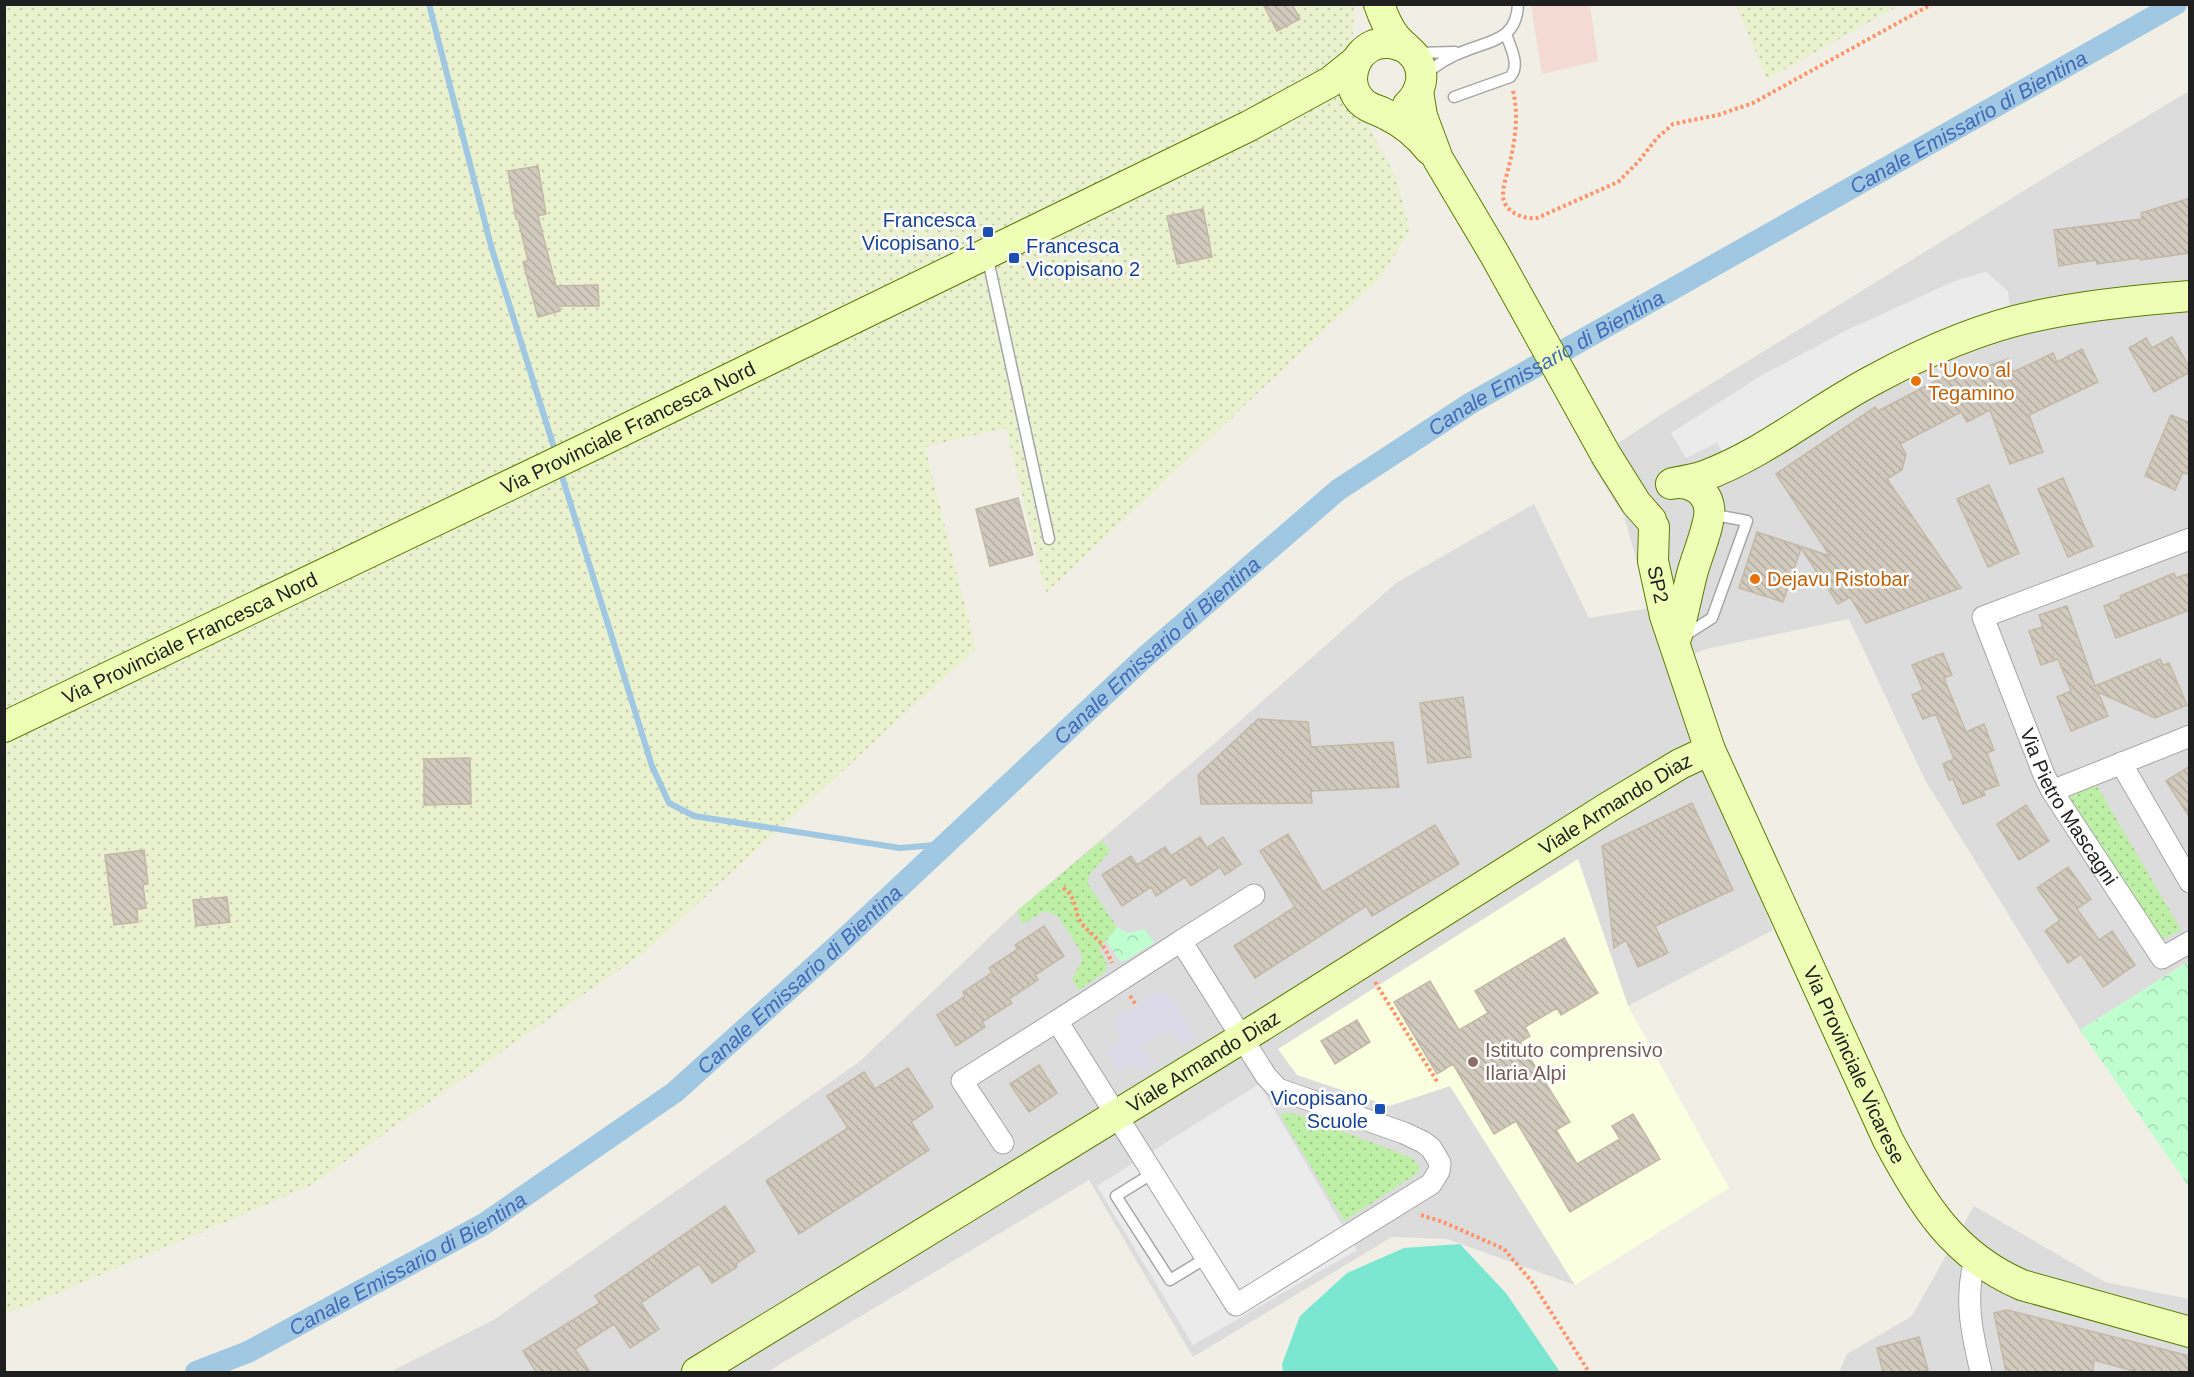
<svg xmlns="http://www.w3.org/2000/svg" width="2194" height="1377" font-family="Arial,sans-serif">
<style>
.residential{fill:#dddcdc}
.commercial{fill:#f3dad3}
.education{fill:#faffe0}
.farmland{fill:url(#farmland-dots)}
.grass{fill:url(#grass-dots)}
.park{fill:url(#park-crowns)}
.pitch{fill:#7ce7d0}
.parking{fill:#ebebeb}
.plaza{fill:#dbd9e7}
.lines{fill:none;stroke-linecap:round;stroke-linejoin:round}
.stream{stroke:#a1c8e2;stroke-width:6}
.canal{stroke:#a1c8e2;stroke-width:22}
.building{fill:url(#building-back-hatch);stroke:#c4b8a6;stroke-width:1.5}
.lane-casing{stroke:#a6a6a6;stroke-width:13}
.street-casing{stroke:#a6a6a6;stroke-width:23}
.secondary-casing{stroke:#597d00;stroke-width:32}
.path{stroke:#ff9268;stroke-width:4;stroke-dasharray:3 3;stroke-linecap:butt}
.lane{stroke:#fff;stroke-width:10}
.street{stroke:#fff;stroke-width:21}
.secondary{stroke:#eeffb5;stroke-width:30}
.transit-dot{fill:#1a4fb4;stroke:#fff;stroke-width:2}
.food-dot{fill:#e8710a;stroke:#fff;stroke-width:2}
.education-dot{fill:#8d6e63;stroke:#fff;stroke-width:2}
.labels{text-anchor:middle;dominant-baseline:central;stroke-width:5;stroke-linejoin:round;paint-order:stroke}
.transit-label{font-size:20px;fill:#164399;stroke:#fff;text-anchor:end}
.food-label{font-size:20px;fill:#c56008;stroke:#fff;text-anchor:start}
.street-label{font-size:20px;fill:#1f1f1f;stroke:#fff}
.education-label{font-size:20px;fill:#785e54;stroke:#fff;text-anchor:start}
.water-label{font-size:21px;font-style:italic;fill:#4269b8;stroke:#fff}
</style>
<defs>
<pattern id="farmland-dots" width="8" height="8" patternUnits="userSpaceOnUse" patternTransform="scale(1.5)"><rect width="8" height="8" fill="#e9f1cf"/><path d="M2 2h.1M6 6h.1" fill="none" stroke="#c7ceb1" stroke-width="1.8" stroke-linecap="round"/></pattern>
<pattern id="grass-dots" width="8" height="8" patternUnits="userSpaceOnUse" patternTransform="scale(1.5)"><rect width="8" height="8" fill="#beefa6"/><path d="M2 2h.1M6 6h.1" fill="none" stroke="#a3cc8e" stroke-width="1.8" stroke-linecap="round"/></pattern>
<pattern id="park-crowns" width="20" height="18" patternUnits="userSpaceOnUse" patternTransform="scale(1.5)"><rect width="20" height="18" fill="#befecf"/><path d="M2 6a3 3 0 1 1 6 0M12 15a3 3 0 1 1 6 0" fill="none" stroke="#a3d9b1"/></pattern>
<pattern id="building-back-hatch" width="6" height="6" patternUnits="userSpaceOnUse" patternTransform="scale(1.5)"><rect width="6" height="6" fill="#d1cabd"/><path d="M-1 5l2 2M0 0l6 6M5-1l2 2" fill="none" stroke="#b3ada2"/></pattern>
</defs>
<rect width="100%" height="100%" fill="#f1efe5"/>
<!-- residential -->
<path class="residential" d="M 2189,91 L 2189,961 L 2080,1030 L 1925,780 L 1849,619 L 1706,649 L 1667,665 L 1773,930 L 1628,1006 L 1578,860 L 1389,1106 L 1450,1086 L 1575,1285 L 1447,1239 L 1392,1237 L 1193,1357 L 1089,1180 L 767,1372 L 390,1372 L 495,1319 L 859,1062 L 1017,911 L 1215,743 L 1396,583 L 1534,504 L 1589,618 L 1650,608 L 1624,516 L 1590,462 L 1662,414 L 2051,174 Z
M 1974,1206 L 2105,1282 L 2189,1299 L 2189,1372 L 1839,1372 L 1847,1354 L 1912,1316 Z"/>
<!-- commercial -->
<path class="commercial" d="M 1531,5 L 1590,5 L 1598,61 L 1542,74 Z"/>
<!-- education -->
<path class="education" d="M 1578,859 L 1628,1006 L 1729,1188 L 1575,1285 L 1450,1086 L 1389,1106 L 1297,1075 L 1278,1049 Z"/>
<!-- farmland -->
<path class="farmland" d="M 5,5 L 1354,5 L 1353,36 L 1348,50 L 1333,61 L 1396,177 L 1410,230 L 1381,277 L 1046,593 L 1006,428 L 925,447 L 976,649 L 646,951 L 310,1186 L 28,1306 L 5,1313 Z
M 1736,5 L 1900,5 L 1767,79 Z"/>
<!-- grass -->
<path class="grass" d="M 2096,784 L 2181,930 L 2163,939 L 2067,798 Z
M 1102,840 L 1110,851 L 1089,875 L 1088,884 L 1117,927 L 1099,949 L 1107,963 L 1105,972 L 1079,990 L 1072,979 L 1082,961 L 1081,952 L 1057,915 L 1044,911 L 1023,924 L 1017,911 Z
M 1285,1113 L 1297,1114 L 1410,1157 C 1417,1162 1420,1165 1418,1173 L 1344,1221 L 1280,1115 Z"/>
<!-- park -->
<path class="park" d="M 1117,927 L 1127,933 L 1145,929 L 1154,943 L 1124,961 L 1120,961 L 1106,941 Z
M 2189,961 L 2189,1187 L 2080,1030 Z"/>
<!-- pitch -->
<path class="pitch" d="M 1460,1244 L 1506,1293 L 1560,1372 L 1283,1372 L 1282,1364 L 1300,1316 L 1347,1273 L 1404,1248 Z"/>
<!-- parking -->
<path class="parking" d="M 1986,272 L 2008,291 L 2010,310 L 1725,456 L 1717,443 L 1686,458 L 1671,433 L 1762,375 L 1849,329 L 1957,280 Z
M 1259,1084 L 1357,1250 L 1193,1345 L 1097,1186 Z"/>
<!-- plaza -->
<path class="plaza" d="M 1157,992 L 1167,994 L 1174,1001 L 1195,1036 L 1181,1045 L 1171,1028 L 1142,1046 L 1152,1064 L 1140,1071 L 1135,1063 L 1119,1072 L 1107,1052 L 1122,1042 L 1115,1025 L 1119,1017 Z"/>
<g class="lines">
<!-- stream -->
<path class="stream" d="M 429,4 L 491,246 L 556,454
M 560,470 L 652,766 L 669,803 L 694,816 L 900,848 L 947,844"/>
<!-- canal -->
<path class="canal" id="s1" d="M 196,1372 L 248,1352 L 484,1224 L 675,1092 L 839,944 L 1146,656 L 1338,490 L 1471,403 L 2176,4"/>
</g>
<!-- building -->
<path class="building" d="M 1263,4 L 1292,4 L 1300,19 L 1277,31 Z
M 538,166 L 546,214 L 538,216 L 556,286 L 598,285 L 599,306 L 558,306 L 560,311 L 538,317 L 523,262 L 528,261 L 518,219 L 516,219 L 508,171 Z
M 2190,198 L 2190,253 L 2141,260 L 2140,258 L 2097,264 L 2096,260 L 2059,266 L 2054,230 L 2142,219 L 2141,213 Z
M 1203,209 L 1212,257 L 1177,264 L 1167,216 Z
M 2172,337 L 2190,368 L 2190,372 L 2154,392 L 2129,348 L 2146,338 L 2152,348 Z
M 2082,349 L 2098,382 L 2029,415 L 2043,452 L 2010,464 L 1990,410 L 1967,422 L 1961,412 L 1900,444 L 1906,454 L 1902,470 L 1887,479 L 1961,588 L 1866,623 L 1850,597 L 1838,604 L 1801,548 L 1783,602 L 1739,588 L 1757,532 L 1830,556 L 1776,474 L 1875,407 L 1878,411 L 1945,376 L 1948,382 L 1961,375 L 2008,359 L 2013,372 L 2053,353 L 2057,362 Z
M 2171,415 L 2190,423 L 2190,475 L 2183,472 L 2175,490 L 2145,476 Z
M 2063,478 L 2093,546 L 2068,557 L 2038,489 Z
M 1989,485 L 2019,553 L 1988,567 L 1957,499 Z
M 1018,498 L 1033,555 L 990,566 L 976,509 Z
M 2174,573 L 2176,578 L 2190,573 L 2190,610 L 2116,638 L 2104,606 L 2121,599 L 2120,596 Z
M 2067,606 L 2095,686 L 2160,659 L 2163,665 L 2169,663 L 2187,705 L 2155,718 L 2098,692 L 2108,716 L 2071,731 L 2057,697 L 2071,691 L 2058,659 L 2041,665 L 2029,631 L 2043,627 L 2039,615 Z
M 1943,653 L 1952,675 L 1944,678 L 1966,732 L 1984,724 L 1994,750 L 1987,753 L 1999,785 L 1983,791 L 1985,795 L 1963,804 L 1953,779 L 1949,780 L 1943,764 L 1954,759 L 1936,714 L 1923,719 L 1912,695 L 1923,690 L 1912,665 Z
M 1463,697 L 1471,757 L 1428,763 L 1420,703 Z
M 1258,719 L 1308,722 L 1311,747 L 1393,742 L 1399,787 L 1311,791 L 1312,803 L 1201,804 L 1198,775 Z
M 470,758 L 471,804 L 424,805 L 424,759 Z
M 2190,766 L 2190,818 L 2166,781 Z
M 1692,803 L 1733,890 L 1655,926 L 1668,953 L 1638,967 L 1626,940 L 1614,948 L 1602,846 Z
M 2026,805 L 2049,841 L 2019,860 L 1997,824 Z
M 1435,825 L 1459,864 L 1372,916 L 1366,906 L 1255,978 L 1234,946 L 1295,907 L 1260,851 L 1288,834 L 1323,892 Z
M 1200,837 L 1207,848 L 1223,837 L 1241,864 L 1225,875 L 1220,867 L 1191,886 L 1185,877 L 1156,896 L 1151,887 L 1122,906 L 1102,875 L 1131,856 L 1137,865 L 1165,847 L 1171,856 Z
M 144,850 L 148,884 L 143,885 L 146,908 L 137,909 L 138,922 L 114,925 L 105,855 Z
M 2068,867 L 2091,899 L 2077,909 L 2099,940 L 2112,931 L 2135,965 L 2103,987 L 2081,954 L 2068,963 L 2045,931 L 2060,920 L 2037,888 Z
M 227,897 L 230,922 L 196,926 L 193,900 Z
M 1044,926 L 1064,956 L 1035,975 L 1038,980 L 1009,999 L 1012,1003 L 982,1022 L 985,1027 L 956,1046 L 937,1015 L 965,996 L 963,992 L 992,973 L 989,968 L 1018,949 L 1015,945 Z
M 1564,938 L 1598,993 L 1561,1015 L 1557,1008 L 1525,1027 L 1530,1036 L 1520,1042 L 1570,1122 L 1556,1130 L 1577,1164 L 1620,1139 L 1612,1126 L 1633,1114 L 1660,1159 L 1570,1212 L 1516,1121 L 1494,1134 L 1453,1064 L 1437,1074 L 1394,1002 L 1430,981 L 1459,1030 L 1488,1013 L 1475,991 Z
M 1357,1020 L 1370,1042 L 1335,1064 L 1321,1041 Z
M 1039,1065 L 1057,1093 L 1029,1112 L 1010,1084 Z
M 908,1068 L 933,1107 L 911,1122 L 929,1150 L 799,1234 L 766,1181 L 848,1128 L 827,1096 L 864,1072 L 875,1089 Z
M 725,1206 L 755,1251 L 736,1264 L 737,1267 L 712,1283 L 699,1264 L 641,1303 L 659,1329 L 630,1348 L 614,1324 L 575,1349 L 590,1372 L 536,1372 L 523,1351 L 600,1303 L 595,1296 Z
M 2007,1310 L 2190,1356 L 2190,1372 L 2137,1372 L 2094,1360 L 2093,1372 L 2006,1372 L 1994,1313 Z
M 1919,1337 L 1928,1370 L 1919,1372 L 1883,1372 L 1877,1348 Z"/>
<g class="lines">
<!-- lane casing -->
<g class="lane-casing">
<path id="lane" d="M 1416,53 L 1455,52
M 1424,76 C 1436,64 1453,55 1470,49 C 1495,40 1517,37 1518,4
M 1454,97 L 1510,77 C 1521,65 1510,47 1506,34
M 987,255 L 1049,539
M 1684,636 L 1712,618 L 1747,521 L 1710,514
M 1153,1173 L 1116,1196 L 1170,1280 L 1206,1258"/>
</g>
<!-- street casing -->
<g class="street-casing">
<g id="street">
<path id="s2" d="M 2190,539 L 1983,617 L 2044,775 L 2052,791 L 2162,958 L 2190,942"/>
<path d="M 2121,763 L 2190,882"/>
<path d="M 2052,791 L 2190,736"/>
<path d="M 1181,941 L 1266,1076 L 1278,1089 L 1404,1133 L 1423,1142 L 1431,1148 L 1440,1163 L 1439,1171 L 1431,1184 L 1236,1305 L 1057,1021 Z"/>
<path d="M 1181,941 L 1254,895"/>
<path d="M 1003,1143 L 962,1081 L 1057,1021"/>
<path d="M 1975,1260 C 1964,1298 1972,1334 1981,1372"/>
</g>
</g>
<!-- secondary casing -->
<g class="secondary-casing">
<g id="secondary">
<path d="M 1379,4 C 1383,16 1388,28 1396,38 C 1402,45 1411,51 1416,58 C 1426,74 1421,93 1408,105"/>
<path d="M 1406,48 C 1395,43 1386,41 1374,45 C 1352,54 1344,85 1362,102 C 1369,109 1379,110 1387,115 C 1404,123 1418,135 1430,150"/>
<path d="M 1418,91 L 1422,116 L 1438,159 L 1495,255 L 1606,455 L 1636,503 L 1651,520"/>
<path d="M 1673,483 C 1684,481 1695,479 1704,476 C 1766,453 1817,409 1875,379 C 1925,352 1979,328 2036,316 C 2086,305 2138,300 2190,296"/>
<path d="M 1671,484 C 1688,480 1706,489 1709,507 C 1712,521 1696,558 1692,574 C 1686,597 1683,619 1675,641"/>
<path id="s3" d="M 1654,527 L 1653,561 L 1665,616 L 1710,750 L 1888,1140 C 1922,1204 1954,1256 2022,1285 L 2190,1332"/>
<path id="s4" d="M 4,727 L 589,447 L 1249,126 L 1330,82 L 1355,62"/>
<path id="s5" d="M 697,1372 L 1260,1027 L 1607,808 L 1680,764 L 1710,750"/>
</g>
</g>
<!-- path -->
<path class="path" d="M 1513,91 C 1519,115 1515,142 1509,166 C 1507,175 1503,185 1503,194 C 1502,211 1523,220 1537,218 L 1618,182 L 1639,161 L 1657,138 L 1673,124 L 1718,115 L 1753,103 L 1932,4
M 1063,888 C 1075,896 1074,904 1078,917 C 1083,928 1092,933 1100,942 C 1105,948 1109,956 1112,963
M 1375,982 L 1438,1083
M 1130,996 L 1136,1005
M 1421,1215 L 1443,1222 L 1504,1249 L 1532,1282 L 1589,1372"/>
<!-- lane -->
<use href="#lane" class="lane"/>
<!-- street -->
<use href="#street" class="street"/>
<!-- secondary -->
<use href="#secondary" class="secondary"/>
</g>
<!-- markers -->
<g class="transit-dot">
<rect x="982" y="226" width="12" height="12" rx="3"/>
<rect x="1008" y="252" width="12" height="12" rx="3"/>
<rect x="1374" y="1103" width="12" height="12" rx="3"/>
</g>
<g class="food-dot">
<circle cx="1916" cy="381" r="6"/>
<circle cx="1755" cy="579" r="6"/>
</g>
<circle class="education-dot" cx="1473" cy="1062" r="6"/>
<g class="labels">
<!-- transit labels -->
<g class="transit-label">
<text x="976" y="220">Francesca<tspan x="976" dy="23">Vicopisano 1</tspan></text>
<text x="1026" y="246" text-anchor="start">Francesca<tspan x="1026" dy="23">Vicopisano 2</tspan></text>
<text x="1368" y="1098">Vicopisano<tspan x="1368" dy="23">Scuole</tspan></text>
</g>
<!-- food labels -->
<g class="food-label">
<text x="1928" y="370">L'Uovo al<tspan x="1928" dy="23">Tegamino</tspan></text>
<text x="1767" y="579">Dejavu Ristobar</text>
</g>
<!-- street labels -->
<g class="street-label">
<text stroke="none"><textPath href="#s4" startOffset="692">Via Provinciale Francesca Nord</textPath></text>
<text stroke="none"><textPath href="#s3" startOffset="58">SP2</textPath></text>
<text stroke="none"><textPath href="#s4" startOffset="206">Via Provinciale Francesca Nord</textPath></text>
<text stroke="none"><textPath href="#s5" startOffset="1080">Viale Armando Diaz</textPath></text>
<text stroke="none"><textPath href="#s2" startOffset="430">Via Pietro Mascagni</textPath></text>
<text stroke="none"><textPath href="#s5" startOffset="594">Viale Armando Diaz</textPath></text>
<text stroke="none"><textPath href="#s3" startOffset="578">Via Provinciale Vicarese</textPath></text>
</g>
<!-- education labels -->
<g class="education-label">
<text x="1485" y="1050">Istituto comprensivo<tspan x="1485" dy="23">Ilaria Alpi</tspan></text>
</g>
<!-- water labels -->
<g class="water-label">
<text stroke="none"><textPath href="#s1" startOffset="2182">Canale Emissario di Bientina</textPath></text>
<text stroke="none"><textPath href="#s1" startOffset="1696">Canale Emissario di Bientina</textPath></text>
<text stroke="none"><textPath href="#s1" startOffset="1210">Canale Emissario di Bientina</textPath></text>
<text stroke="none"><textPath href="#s1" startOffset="724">Canale Emissario di Bientina</textPath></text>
<text stroke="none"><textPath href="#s1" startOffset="238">Canale Emissario di Bientina</textPath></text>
</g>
</g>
<!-- border -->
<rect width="2194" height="1377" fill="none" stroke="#1f1f1f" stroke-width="12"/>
</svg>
